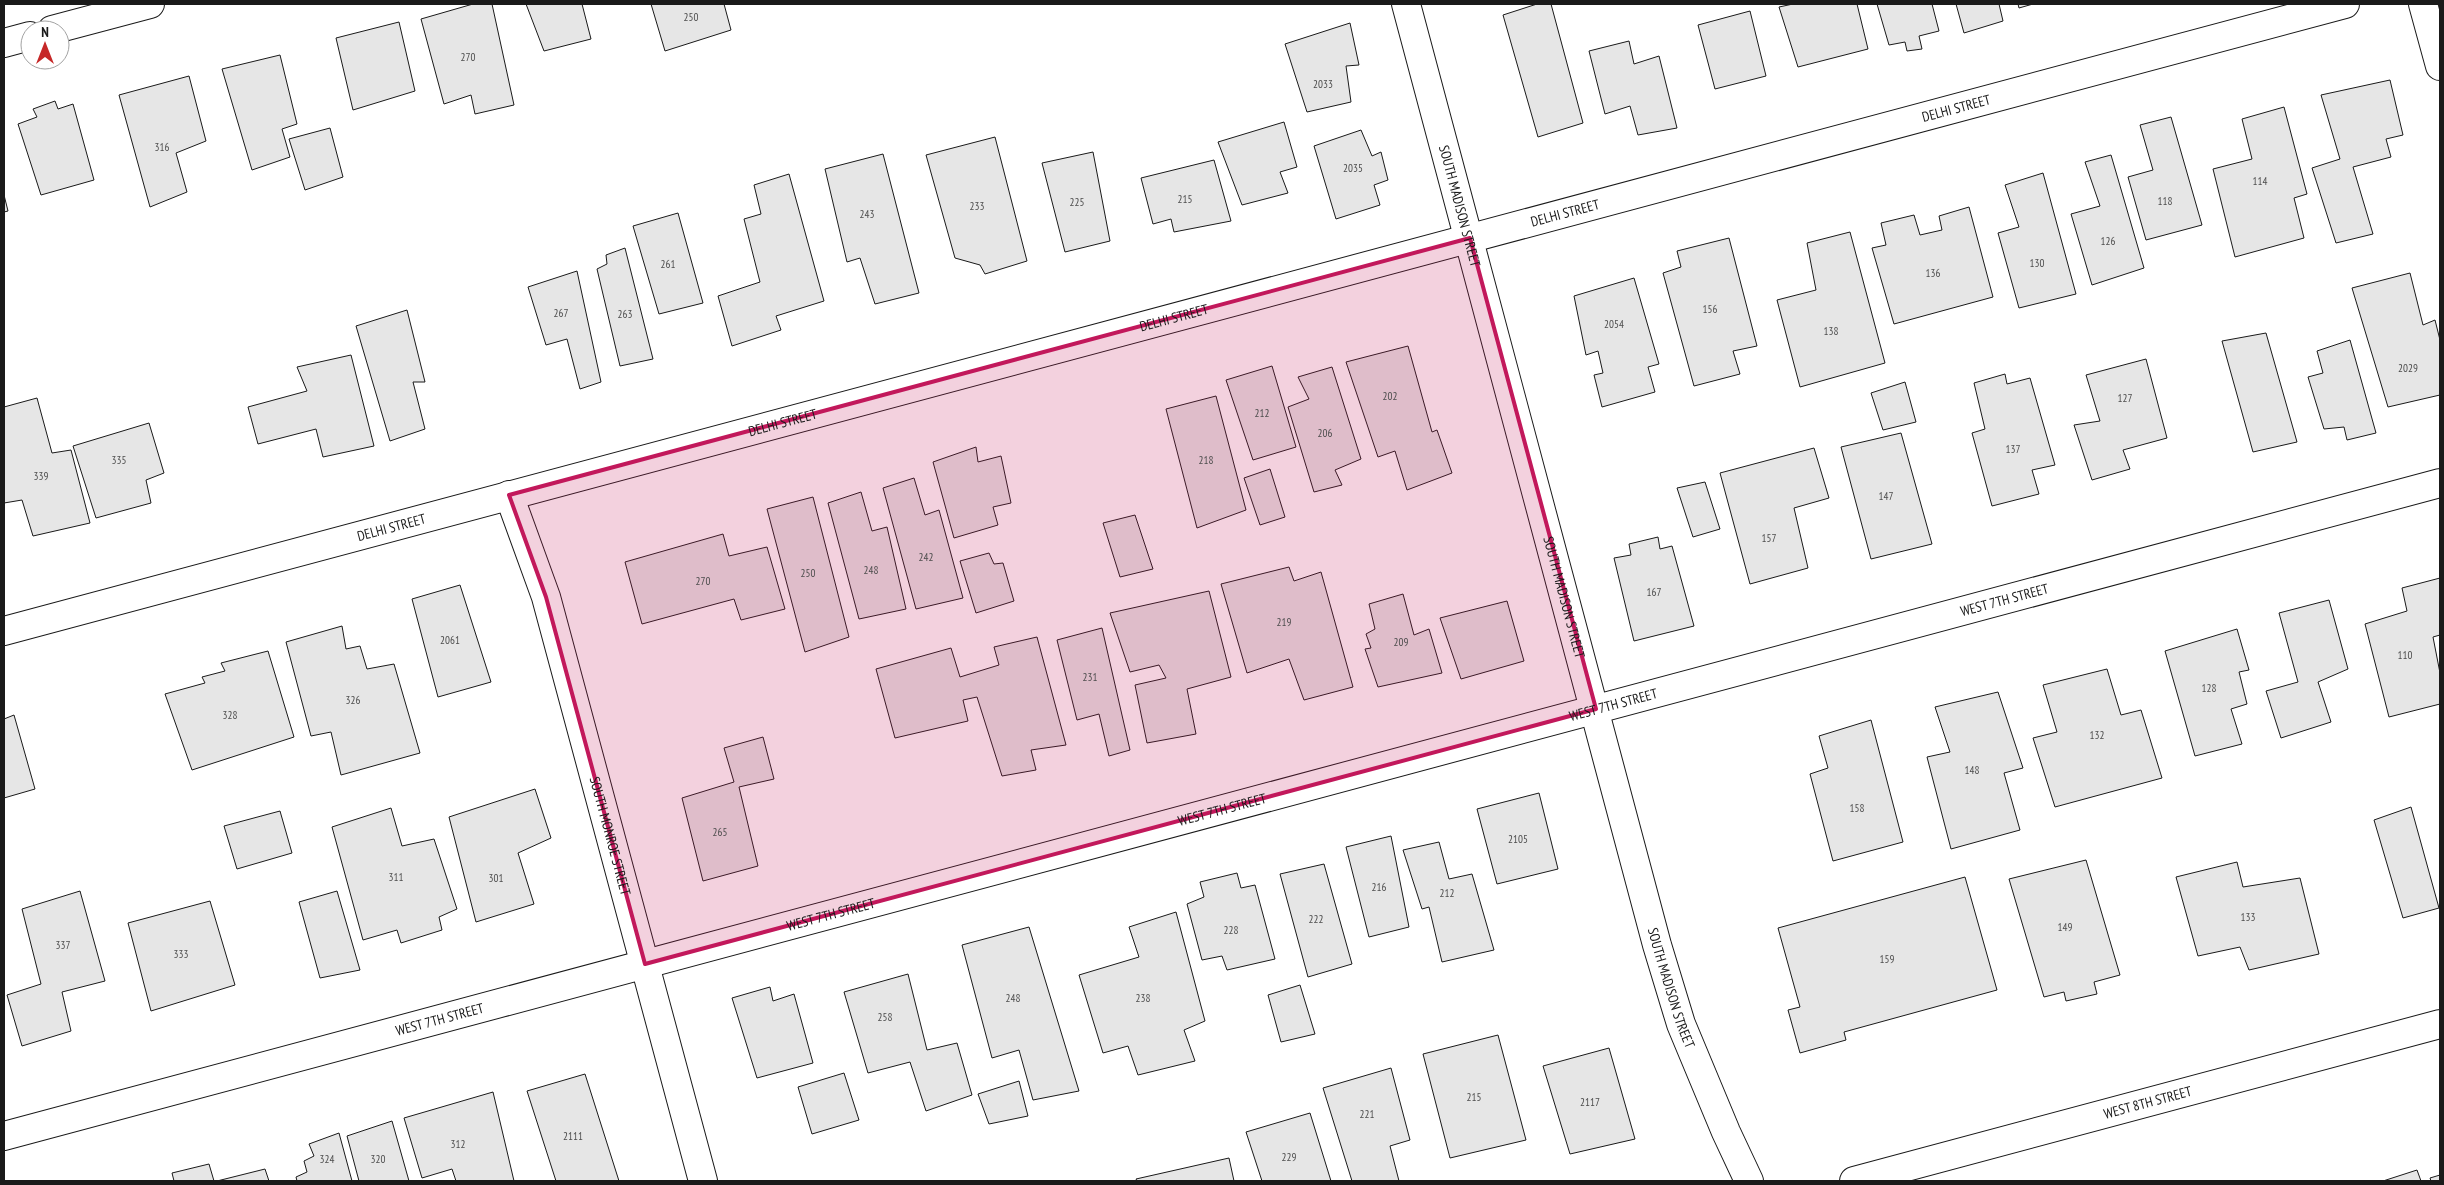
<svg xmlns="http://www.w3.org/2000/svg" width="2444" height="1185" font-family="'PT Sans Narrow',sans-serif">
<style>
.building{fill:#e6e6e6;stroke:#1a1a1a}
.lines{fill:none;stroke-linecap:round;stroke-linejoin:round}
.minor-casing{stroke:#1a1a1a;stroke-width:30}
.tertiary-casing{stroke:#1a1a1a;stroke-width:30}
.minor{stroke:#fff;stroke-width:28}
.tertiary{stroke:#fff;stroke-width:28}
.marked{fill:#c2185b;fill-opacity:0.2;stroke:#c2185b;stroke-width:4;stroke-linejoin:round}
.labels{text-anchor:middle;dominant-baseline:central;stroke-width:4;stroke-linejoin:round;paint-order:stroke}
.number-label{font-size:11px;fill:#4d4d4d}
.street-label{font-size:14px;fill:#1a1a1a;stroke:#fff}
</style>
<rect width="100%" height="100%" fill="#fff"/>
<!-- building -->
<path class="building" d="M 473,4 L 492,4 L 514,105 L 475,114 L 471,95 L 444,104 L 421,19 Z
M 526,4 L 582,4 L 591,39 L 544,51 Z
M 651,4 L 724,4 L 731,30 L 665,51 Z
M 1537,4 L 1551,4 L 1583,123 L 1538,137 L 1503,15 Z
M 1793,4 L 1857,4 L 1868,49 L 1798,67 L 1779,7 Z
M 1877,4 L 1932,4 L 1939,31 L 1919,36 L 1922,49 L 1907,51 L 1905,42 L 1889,45 Z
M 1956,4 L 1999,4 L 2003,21 L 1964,33 Z
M 2018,4 L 2033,4 L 2019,8 Z
M 1750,11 L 1766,76 L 1715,89 L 1698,25 Z
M 399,22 L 415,91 L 353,110 L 336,38 Z
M 1350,23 L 1359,65 L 1346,66 L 1351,102 L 1307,112 L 1285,44 Z
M 1629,41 L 1634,64 L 1659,56 L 1677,128 L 1638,135 L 1630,106 L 1605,114 L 1589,51 Z
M 280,55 L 297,124 L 282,129 L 290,157 L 252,170 L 222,69 Z
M 189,76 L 206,141 L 176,153 L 187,192 L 150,207 L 119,95 Z
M 2390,80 L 2403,135 L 2386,139 L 2391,157 L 2353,167 L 2373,234 L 2336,243 L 2312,168 L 2340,159 L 2321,95 Z
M 55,101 L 58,109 L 73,104 L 94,180 L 41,195 L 18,124 L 37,117 L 33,109 Z
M 2284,107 L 2307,194 L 2294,198 L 2304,238 L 2235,257 L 2213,169 L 2252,159 L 2242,119 Z
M 2171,117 L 2202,225 L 2146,240 L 2128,177 L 2153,170 L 2140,125 Z
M 1284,122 L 1297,167 L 1280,172 L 1288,193 L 1242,205 L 1218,142 Z
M 330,128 L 343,177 L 305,190 L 289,139 Z
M 1361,130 L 1372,156 L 1381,152 L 1388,180 L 1374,185 L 1380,205 L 1336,219 L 1314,146 Z
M 995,137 L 1027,261 L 985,274 L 980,265 L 955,258 L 926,155 Z
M 1093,152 L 1110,241 L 1065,252 L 1042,163 Z
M 883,154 L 919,293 L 875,304 L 860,258 L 847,262 L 825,169 Z
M 2111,155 L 2144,268 L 2092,285 L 2071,214 L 2100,206 L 2085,162 Z
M 1214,160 L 1231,221 L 1174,232 L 1171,219 L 1153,224 L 1141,178 Z
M 2043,173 L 2076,294 L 2019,308 L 1998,233 L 2019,227 L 2005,185 Z
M 789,174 L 824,301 L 776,316 L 781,330 L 732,346 L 718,296 L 760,282 L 744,219 L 761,214 L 754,185 Z
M 4,195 L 8,211 L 4,212 Z
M 1969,207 L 1993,297 L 1894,324 L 1872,248 L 1886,245 L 1881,223 L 1914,215 L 1920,235 L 1942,230 L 1939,216 Z
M 678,213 L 703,303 L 659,314 L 633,226 Z
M 1850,232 L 1885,363 L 1800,387 L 1777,300 L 1816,290 L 1807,243 Z
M 1729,238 L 1757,346 L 1733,351 L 1740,374 L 1694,386 L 1663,273 L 1681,267 L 1677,251 Z
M 625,248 L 653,359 L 620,366 L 597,269 L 607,264 L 606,255 Z
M 577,271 L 601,382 L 580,389 L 567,339 L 546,345 L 528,287 Z
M 2410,273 L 2423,325 L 2435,320 L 2440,340 L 2440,395 L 2388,407 L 2352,288 Z
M 1634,278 L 1659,364 L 1648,367 L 1655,392 L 1602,407 L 1594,375 L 1603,373 L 1598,351 L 1586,355 L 1574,296 Z
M 407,310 L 425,382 L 413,382 L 425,429 L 390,441 L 356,326 Z
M 2266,333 L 2297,442 L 2253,452 L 2222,341 Z
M 2350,340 L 2376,433 L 2347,440 L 2344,427 L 2324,429 L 2308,377 L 2323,373 L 2317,351 Z
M 1408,346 L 1432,432 L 1437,430 L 1452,473 L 1407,490 L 1395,451 L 1378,457 L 1346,362 Z
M 351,355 L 374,446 L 323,457 L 316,429 L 258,444 L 248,407 L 307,391 L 297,367 Z
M 2146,359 L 2167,438 L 2123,450 L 2130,469 L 2092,480 L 2074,425 L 2100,421 L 2086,375 Z
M 1272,366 L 1296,447 L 1253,460 L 1226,380 Z
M 1332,367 L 1361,459 L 1335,470 L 1342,485 L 1314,492 L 1288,407 L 1309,399 L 1298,377 Z
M 2005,374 L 2007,384 L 2030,378 L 2055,465 L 2032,470 L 2039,494 L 1992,506 L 1972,433 L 1985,429 L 1974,383 Z
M 1905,382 L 1916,422 L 1883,430 L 1871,393 Z
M 1216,396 L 1246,510 L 1197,528 L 1166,409 Z
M 37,398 L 52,453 L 71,450 L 90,523 L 33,536 L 22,500 L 4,503 L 4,407 Z
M 149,423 L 164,473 L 146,480 L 151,503 L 96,518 L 73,446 Z
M 1901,433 L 1932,544 L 1871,559 L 1841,447 Z
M 976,447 L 978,462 L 1001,456 L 1011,503 L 993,507 L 998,525 L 954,538 L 933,462 Z
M 1814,448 L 1829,498 L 1794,508 L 1808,568 L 1750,584 L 1720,473 Z
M 1270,469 L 1285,517 L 1260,525 L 1244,478 Z
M 914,478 L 925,515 L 939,510 L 963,598 L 916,609 L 883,488 Z
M 1705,482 L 1720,529 L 1693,537 L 1677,488 Z
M 861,492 L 872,531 L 887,527 L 906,609 L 859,619 L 828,503 Z
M 813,497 L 849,637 L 805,652 L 767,509 Z
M 1135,515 L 1153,569 L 1120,577 L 1103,523 Z
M 723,534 L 729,556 L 767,547 L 785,609 L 741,620 L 734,599 L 642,624 L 625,562 Z
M 1658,537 L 1660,549 L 1672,546 L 1694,626 L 1634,641 L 1614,558 L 1631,555 L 1629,544 Z
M 989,553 L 994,564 L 1003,563 L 1014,601 L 976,613 L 960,561 Z
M 1289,567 L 1294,581 L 1321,572 L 1353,687 L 1304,700 L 1289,659 L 1247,673 L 1221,584 Z
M 2440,578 L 2440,635 L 2433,637 L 2440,673 L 2440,704 L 2389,717 L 2365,624 L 2407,611 L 2402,588 Z
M 460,585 L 491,682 L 438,697 L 412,599 Z
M 1209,591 L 1231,677 L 1187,689 L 1196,734 L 1147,743 L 1135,685 L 1166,678 L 1159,665 L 1130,672 L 1110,613 Z
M 1403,594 L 1414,635 L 1429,629 L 1442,673 L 1378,687 L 1365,649 L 1371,648 L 1366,634 L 1375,629 L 1369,604 Z
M 2329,600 L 2348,669 L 2318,682 L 2331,722 L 2281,738 L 2266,691 L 2298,682 L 2279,613 Z
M 1507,601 L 1524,661 L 1461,679 L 1440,618 Z
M 342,626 L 346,649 L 360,646 L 367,669 L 394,664 L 420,753 L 341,775 L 331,732 L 311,736 L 286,642 Z
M 1102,628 L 1130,750 L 1109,756 L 1099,714 L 1077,720 L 1057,640 Z
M 2237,629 L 2249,670 L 2239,672 L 2247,704 L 2231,709 L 2242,744 L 2195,756 L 2165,651 Z
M 1037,637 L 1066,745 L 1031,750 L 1036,770 L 1002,776 L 977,697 L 963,700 L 968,721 L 895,738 L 876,669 L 951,648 L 960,677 L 999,665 L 994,647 Z
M 268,651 L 294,737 L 192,770 L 165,694 L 205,683 L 202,677 L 225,671 L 221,663 Z
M 2107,669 L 2121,715 L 2141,710 L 2162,778 L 2055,807 L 2033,738 L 2057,732 L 2043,685 Z
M 1998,692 L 2023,768 L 2004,773 L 2020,830 L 1951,849 L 1927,757 L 1950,752 L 1935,707 Z
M 14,715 L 35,789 L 4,798 L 4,719 Z
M 1871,720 L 1903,842 L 1833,861 L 1810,774 L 1828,768 L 1819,736 Z
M 763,737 L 774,779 L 739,787 L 758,866 L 703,881 L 682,798 L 734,782 L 724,748 Z
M 535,789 L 551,838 L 518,853 L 534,904 L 476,922 L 449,817 Z
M 1539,793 L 1558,869 L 1497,884 L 1477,809 Z
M 2411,807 L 2439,908 L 2403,918 L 2374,820 Z
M 391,808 L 402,846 L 434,839 L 457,909 L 439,917 L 442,930 L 401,943 L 397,930 L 363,940 L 332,827 Z
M 280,811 L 292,853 L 237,869 L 224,826 Z
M 1391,836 L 1409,927 L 1369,937 L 1346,847 Z
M 1439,842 L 1449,879 L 1472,874 L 1494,950 L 1442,962 L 1429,907 L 1422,909 L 1403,850 Z
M 2086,860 L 2120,975 L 2094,982 L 2097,994 L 2066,1001 L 2064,992 L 2044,997 L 2009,879 Z
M 2237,862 L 2243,887 L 2300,878 L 2319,954 L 2249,970 L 2240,947 L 2198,956 L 2176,877 Z
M 1324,864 L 1352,964 L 1308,977 L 1280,874 Z
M 1237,873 L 1241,888 L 1255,885 L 1275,959 L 1227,970 L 1222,956 L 1202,960 L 1187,904 L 1204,897 L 1200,882 Z
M 1965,877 L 1997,990 L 1844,1032 L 1846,1040 L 1800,1053 L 1788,1010 L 1800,1007 L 1778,928 Z
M 80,891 L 105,981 L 62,992 L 71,1031 L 22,1046 L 7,995 L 41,984 L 22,909 Z
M 337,891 L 360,970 L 320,978 L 299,902 Z
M 210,901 L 235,985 L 151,1011 L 128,923 Z
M 1176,912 L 1205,1021 L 1184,1030 L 1195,1061 L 1138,1075 L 1128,1046 L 1103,1053 L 1079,975 L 1139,957 L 1129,927 Z
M 1029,927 L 1079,1091 L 1033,1100 L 1019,1050 L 992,1058 L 962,945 Z
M 908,974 L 927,1050 L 957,1043 L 972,1095 L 926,1111 L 910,1062 L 868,1073 L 844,992 Z
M 1300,985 L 1315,1034 L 1281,1042 L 1268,995 Z
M 770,987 L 773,1001 L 794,994 L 813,1063 L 757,1078 L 732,998 Z
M 1498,1035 L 1526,1140 L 1450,1158 L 1423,1054 Z
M 1609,1048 L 1635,1139 L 1570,1154 L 1543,1066 Z
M 1391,1068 L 1410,1140 L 1390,1146 L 1399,1181 L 1352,1181 L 1323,1088 Z
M 844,1073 L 859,1120 L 812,1134 L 798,1087 Z
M 585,1074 L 619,1181 L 556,1181 L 527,1091 Z
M 1019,1081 L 1028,1116 L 989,1124 L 978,1094 Z
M 493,1092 L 514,1181 L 456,1181 L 452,1169 L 422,1178 L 404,1118 Z
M 1310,1113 L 1331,1181 L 1262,1181 L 1246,1132 Z
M 392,1121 L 409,1181 L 359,1181 L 347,1136 Z
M 339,1133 L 352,1181 L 297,1181 L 296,1177 L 307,1172 L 304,1161 L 314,1156 L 309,1144 Z
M 1229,1158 L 1234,1181 L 1137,1181 L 1136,1179 Z
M 209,1164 L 214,1181 L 174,1181 L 172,1173 Z
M 265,1169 L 269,1181 L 217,1181 Z
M 2417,1170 L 2421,1181 L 2383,1181 Z
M 2440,1175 L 2440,1181 L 2431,1181 L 2430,1178 Z"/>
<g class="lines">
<!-- minor casing -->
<g class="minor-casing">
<g id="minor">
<path id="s1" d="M 1406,4 L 1657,945 L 1681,1024 L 1726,1132 L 1749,1181"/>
<path d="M 2423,4 L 2440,66"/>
<path d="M 52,30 L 150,4"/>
<path d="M 4,43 L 30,36"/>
<path id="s2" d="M 509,495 L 546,597 L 703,1181"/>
<path id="s3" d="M 4,631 L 2345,4"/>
<path id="s4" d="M 4,1136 L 2440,483"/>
</g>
</g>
<!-- tertiary casing -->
<g class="tertiary-casing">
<g id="tertiary">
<path id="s5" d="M 1854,1181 L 2440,1024"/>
</g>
</g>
<!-- minor -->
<use href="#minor" class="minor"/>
<!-- tertiary -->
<use href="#tertiary" class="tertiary"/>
</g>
<!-- marked area -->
<path class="marked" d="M 1470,238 L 1596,709 L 645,964 L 546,597 L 509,495 Z"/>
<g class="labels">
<!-- number labels -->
<g class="number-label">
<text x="691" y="17">250</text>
<text x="468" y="57">270</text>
<text x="1323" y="84">2033</text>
<text x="162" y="147">316</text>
<text x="1353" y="168">2035</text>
<text x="2260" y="181">114</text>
<text x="1185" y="199">215</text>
<text x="2165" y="201">118</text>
<text x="1077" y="202">225</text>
<text x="977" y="206">233</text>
<text x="867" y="214">243</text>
<text x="2108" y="241">126</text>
<text x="2037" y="263">130</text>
<text x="668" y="264">261</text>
<text x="1933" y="273">136</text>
<text x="1710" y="309">156</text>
<text x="561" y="313">267</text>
<text x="625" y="314">263</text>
<text x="1614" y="324">2054</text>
<text x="1831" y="331">138</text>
<text x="2408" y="368">2029</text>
<text x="1390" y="396">202</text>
<text x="2125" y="398">127</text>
<text x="1262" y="413">212</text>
<text x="1325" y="433">206</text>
<text x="2013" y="449">137</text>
<text x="119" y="460">335</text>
<text x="1206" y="460">218</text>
<text x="41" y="476">339</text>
<text x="1886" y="496">147</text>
<text x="1769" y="538">157</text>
<text x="926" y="557">242</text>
<text x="871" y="570">248</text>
<text x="808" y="573">250</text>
<text x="703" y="581">270</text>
<text x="1654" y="592">167</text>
<text x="1284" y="622">219</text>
<text x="450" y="640">2061</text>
<text x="1401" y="642">209</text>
<text x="2405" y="655">110</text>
<text x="1090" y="677">231</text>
<text x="2209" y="688">128</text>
<text x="353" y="700">326</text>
<text x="230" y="715">328</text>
<text x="2097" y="735">132</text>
<text x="1972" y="770">148</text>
<text x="1857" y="808">158</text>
<text x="720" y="832">265</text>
<text x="1518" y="839">2105</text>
<text x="396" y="877">311</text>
<text x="496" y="878">301</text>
<text x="1379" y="887">216</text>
<text x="1447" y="893">212</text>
<text x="2248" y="917">133</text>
<text x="1316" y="919">222</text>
<text x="2065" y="927">149</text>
<text x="1231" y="930">228</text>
<text x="63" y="945">337</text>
<text x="181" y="954">333</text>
<text x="1887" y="959">159</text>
<text x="1013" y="998">248</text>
<text x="1143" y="998">238</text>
<text x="885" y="1017">258</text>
<text x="1474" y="1097">215</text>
<text x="1590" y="1102">2117</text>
<text x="1367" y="1114">221</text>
<text x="573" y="1136">2111</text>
<text x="458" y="1144">312</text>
<text x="1289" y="1157">229</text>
<text x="327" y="1159">324</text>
<text x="378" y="1159">320</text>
</g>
<!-- street labels -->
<g class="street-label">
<text stroke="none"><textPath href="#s3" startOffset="2021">DELHI STREET</textPath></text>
<text stroke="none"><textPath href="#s1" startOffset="209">SOUTH MADISON STREET</textPath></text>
<text stroke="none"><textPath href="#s3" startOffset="1616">DELHI STREET</textPath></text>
<text stroke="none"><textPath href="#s3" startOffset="1211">DELHI STREET</textPath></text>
<text stroke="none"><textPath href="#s3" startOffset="806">DELHI STREET</textPath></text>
<text stroke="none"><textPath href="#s3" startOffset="401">DELHI STREET</textPath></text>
<text stroke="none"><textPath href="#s1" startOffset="614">SOUTH MADISON STREET</textPath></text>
<text stroke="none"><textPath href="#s4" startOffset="2071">WEST 7TH STREET</textPath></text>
<text stroke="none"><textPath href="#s4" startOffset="1666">WEST 7TH STREET</textPath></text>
<text stroke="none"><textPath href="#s4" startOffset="1261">WEST 7TH STREET</textPath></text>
<text stroke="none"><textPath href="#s2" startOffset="356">SOUTH MONROE STREET</textPath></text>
<text stroke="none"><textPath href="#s4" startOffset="856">WEST 7TH STREET</textPath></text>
<text stroke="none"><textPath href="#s1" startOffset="1019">SOUTH MADISON STREET</textPath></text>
<text stroke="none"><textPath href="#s4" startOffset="451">WEST 7TH STREET</textPath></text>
<text stroke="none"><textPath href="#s5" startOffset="304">WEST 8TH STREET</textPath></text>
</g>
</g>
<!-- border -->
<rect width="2444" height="1185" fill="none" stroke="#1a1a1a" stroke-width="10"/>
<!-- north arrow -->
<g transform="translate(45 45)"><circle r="24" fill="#ffffff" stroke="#a3a3a3"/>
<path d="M0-4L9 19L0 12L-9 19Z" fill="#c62828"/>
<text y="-8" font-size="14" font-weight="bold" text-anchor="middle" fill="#1a1a1a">N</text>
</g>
</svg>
